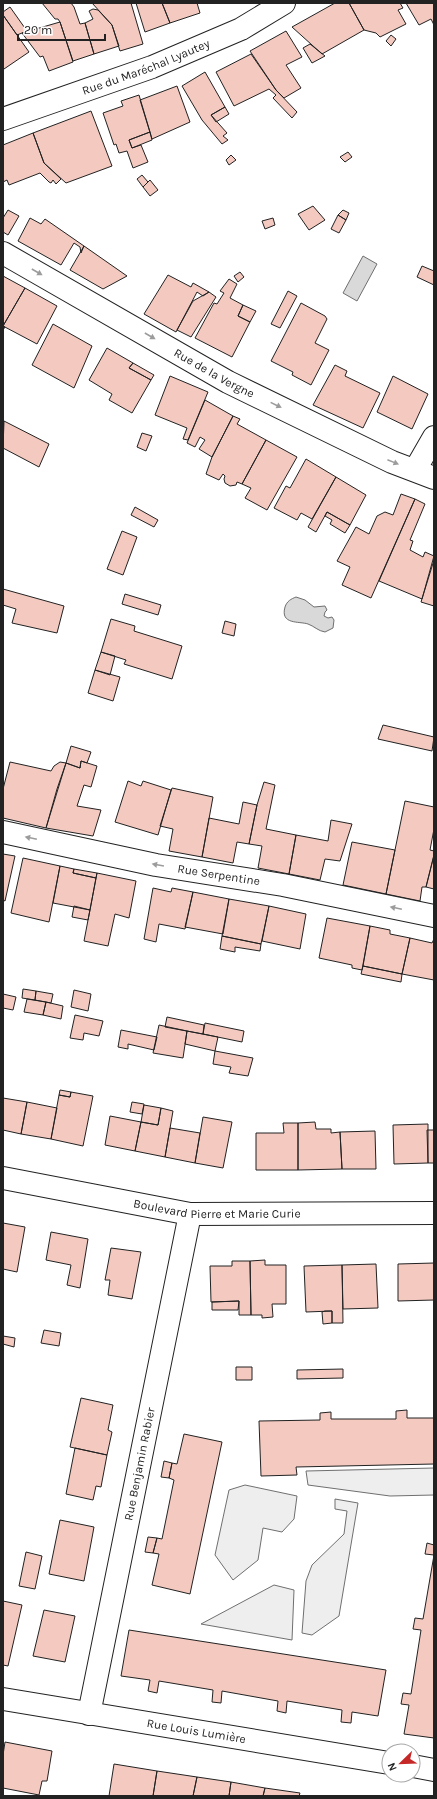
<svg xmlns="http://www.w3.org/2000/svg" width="437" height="1799" font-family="Karla,sans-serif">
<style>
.green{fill:#eee;stroke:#6f6f6f}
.water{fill:#d9d9d9;stroke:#6f6f6f}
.building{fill:#f3c9c0;stroke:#222}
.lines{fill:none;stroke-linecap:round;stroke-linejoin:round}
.minor-casing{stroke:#222;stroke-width:24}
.major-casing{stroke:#222;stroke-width:24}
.minor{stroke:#fff;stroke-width:22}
.major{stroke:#fff;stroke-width:22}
.oneway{fill:#9c9c9c}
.labels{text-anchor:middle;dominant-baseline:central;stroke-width:3;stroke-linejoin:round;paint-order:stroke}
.street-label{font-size:12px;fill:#222;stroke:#fff}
</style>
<rect width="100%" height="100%" fill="#fff"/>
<!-- green -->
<path class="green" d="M 434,1468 L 434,1495 L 390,1496 L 308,1485 L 306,1471 Z
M 245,1485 L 297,1496 L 294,1519 L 282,1532 L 263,1528 L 258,1560 L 233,1580 L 215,1555 L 229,1490 Z
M 335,1499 L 358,1503 L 339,1616 L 312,1635 L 302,1633 L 306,1581 L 312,1565 L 344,1534 L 347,1511 L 335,1509 Z
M 274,1585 L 294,1590 L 292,1640 L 201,1624 Z"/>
<!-- water -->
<path class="water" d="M 363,256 L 377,264 L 357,301 L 343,293 Z
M 296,597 L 305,600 L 314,607 L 325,606 L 327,610 L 325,612 L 324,616 L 328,618 L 332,617 L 334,620 L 333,628 L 325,632 C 318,631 314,626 308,624 C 299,621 280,625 285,607 C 287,601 291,599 296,597 Z"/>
<!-- building -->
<path class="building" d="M 42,3 L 71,3 L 74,7 L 80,24 L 85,23 L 94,54 L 73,61 L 60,22 L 58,19 L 55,19 Z
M 92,3 L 131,3 L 143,44 L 120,51 L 112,25 Z
M 136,3 L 162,3 L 170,23 L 145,32 Z
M 162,3 L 197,3 L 200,13 L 170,23 Z
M 335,3 L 349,3 L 364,30 L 322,54 L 292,27 Z
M 349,3 L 400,3 L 403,8 L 398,10 L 406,24 L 380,37 L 376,33 L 364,30 Z
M 406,3 L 434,3 L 434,25 L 431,19 L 419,25 Z
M 10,7 L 27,31 L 17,35 L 3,15 L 3,12 Z
M 93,9 L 98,10 L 112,25 L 119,46 L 94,54 L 85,23 L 93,19 L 89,11 Z
M 3,15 L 29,52 L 4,69 L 3,67 Z
M 60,22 L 73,62 L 49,71 L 43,56 L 40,57 L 22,33 Z
M 286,31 L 302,57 L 286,65 L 301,88 L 284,98 L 276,90 L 250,51 Z
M 391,35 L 396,39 L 391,46 L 386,41 Z
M 310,44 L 325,56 L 312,63 L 303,48 Z
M 251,54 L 276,90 L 297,112 L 292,118 L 273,98 L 276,95 L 269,89 L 234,106 L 216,72 Z
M 205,72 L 225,107 L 211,115 L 227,133 L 223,136 L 228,140 L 222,144 L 202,120 L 182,86 Z
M 177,86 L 190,122 L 152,139 L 140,100 Z
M 139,95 L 150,132 L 129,140 L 132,148 L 141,145 L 148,162 L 133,168 L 127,151 L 119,153 L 116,144 L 114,145 L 103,113 L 123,106 L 121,101 Z
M 225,107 L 229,114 L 216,122 L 211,115 Z
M 91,111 L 112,166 L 66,183 L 44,163 L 33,133 Z
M 150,132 L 152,140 L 132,148 L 129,140 Z
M 33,133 L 44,163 L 61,179 L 56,184 L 53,180 L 51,183 L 49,182 L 40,173 L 9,185 L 7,180 L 3,182 L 3,145 Z
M 348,152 L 352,157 L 345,162 L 340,157 Z
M 231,155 L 236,160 L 229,165 L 226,160 Z
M 142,175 L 148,182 L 143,187 L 137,179 Z
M 150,180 L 158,190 L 150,196 L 143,187 Z
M 313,206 L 325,220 L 309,230 L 298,214 Z
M 8,210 L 19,216 L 8,235 L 3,232 L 3,218 Z
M 343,210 L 349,213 L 346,220 L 338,215 Z
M 338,215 L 346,220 L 339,233 L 331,229 Z
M 30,218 L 41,224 L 45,219 L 84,246 L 81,253 L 80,247 L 74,243 L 61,265 L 18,241 Z
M 273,218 L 275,225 L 265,229 L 262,221 Z
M 84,246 L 127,276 L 103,289 L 70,270 Z
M 422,266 L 434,271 L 434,285 L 417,277 Z
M 240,272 L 244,277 L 238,282 L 234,276 Z
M 168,275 L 191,287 L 193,283 L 209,292 L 203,296 L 197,292 L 176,332 L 144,314 Z
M 3,276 L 25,288 L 3,326 L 5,327 L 3,330 Z
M 229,279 L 237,284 L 230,298 L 243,305 L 238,316 L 250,322 L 232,357 L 195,338 L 214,303 L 217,304 L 224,293 L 220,291 Z
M 25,288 L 57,306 L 37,344 L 3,326 Z
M 288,291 L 297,296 L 280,328 L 271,324 Z
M 209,292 L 216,297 L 191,337 L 177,330 L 193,301 Z
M 301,303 L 325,316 L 327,319 L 315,343 L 329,350 L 311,385 L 292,375 L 293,372 L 271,361 Z
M 243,305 L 256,311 L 250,322 L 238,316 Z
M 53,324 L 92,346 L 74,388 L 32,365 Z
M 107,348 L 133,363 L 129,368 L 151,380 L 132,413 L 109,400 L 112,394 L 89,380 Z
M 133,363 L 154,375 L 151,380 L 129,368 Z
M 335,365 L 347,371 L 345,376 L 380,393 L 363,428 L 313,405 Z
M 170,376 L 208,392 L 188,440 L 183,439 L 187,428 L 155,415 Z
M 393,376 L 428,394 L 412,429 L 377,412 Z
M 205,400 L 233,416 L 212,457 L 199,449 L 205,440 L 200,437 L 195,447 L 187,443 Z
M 233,416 L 240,419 L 237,424 L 266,440 L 242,484 L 237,482 L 236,485 L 230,486 L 225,483 L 224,479 L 225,476 L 223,474 L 219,480 L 206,474 L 212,457 Z
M 4,421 L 49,444 L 39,467 L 3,448 Z
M 142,433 L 152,436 L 146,451 L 137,447 Z
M 266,440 L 297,457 L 267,510 L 245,498 L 251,488 L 242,484 Z
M 306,459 L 336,477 L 312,519 L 301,513 L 297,520 L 274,508 L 286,486 L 290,488 Z
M 336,477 L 366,495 L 350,525 L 327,512 L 316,532 L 308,527 Z
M 401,494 L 415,499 L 371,598 L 342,585 L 350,567 L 337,561 L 356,527 L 369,534 L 377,516 L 385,512 L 393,515 Z
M 415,499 L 425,504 L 410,540 L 413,541 L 410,550 L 423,557 L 425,552 L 434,556 L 422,599 L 379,581 Z
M 135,507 L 158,520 L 154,527 L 131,515 Z
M 327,512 L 350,525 L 345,533 L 330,524 L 332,520 L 325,516 Z
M 122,531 L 137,537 L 123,575 L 107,569 Z
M 434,560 L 434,606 L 421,602 Z
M 3,589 L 64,606 L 57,633 L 12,623 L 16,609 L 3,605 Z
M 125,594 L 161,605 L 158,615 L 122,604 Z
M 111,619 L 135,626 L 134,631 L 182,646 L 172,679 L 124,664 L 126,660 L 101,652 Z
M 225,621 L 236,624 L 234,636 L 222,633 Z
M 101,652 L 115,656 L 110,675 L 95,670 Z
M 95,670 L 120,677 L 113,701 L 88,693 Z
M 383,725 L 434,737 L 432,751 L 378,739 Z
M 71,746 L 91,752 L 87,763 L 81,761 L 80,768 L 66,763 Z
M 81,761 L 97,766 L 91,787 L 84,785 L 77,806 L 101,810 L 93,836 L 46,828 L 57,789 L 66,763 L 80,768 Z
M 10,762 L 51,771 L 54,766 L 60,762 L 66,763 L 46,828 L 3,818 L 3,789 Z
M 128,781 L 141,786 L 143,781 L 171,790 L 158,835 L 115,822 Z
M 264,782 L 275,785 L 266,829 L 296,835 L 289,874 L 258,868 L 262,846 L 249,844 L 257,805 Z
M 172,788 L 213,797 L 202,857 L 169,851 L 173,829 L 160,826 Z
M 405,801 L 434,807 L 434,829 L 430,850 L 434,851 L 434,855 L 426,887 L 422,887 L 420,901 L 386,894 Z
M 243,802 L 257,805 L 249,844 L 237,842 L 233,863 L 202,857 L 209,818 L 239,824 Z
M 331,820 L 352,824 L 340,861 L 325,859 L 320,880 L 289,874 L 296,835 L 328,841 Z
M 352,842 L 395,850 L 386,894 L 343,885 Z
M 3,854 L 15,856 L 5,901 L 3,900 Z
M 434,855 L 434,889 L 426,887 Z
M 23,858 L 60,866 L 49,922 L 11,913 Z
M 60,866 L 74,869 L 73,873 L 96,878 L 90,910 L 53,903 Z
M 74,869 L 97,873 L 96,878 L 73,873 Z
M 97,873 L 136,881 L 129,918 L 115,914 L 108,946 L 84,941 Z
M 153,888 L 171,892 L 172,888 L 193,892 L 185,929 L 159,924 L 156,942 L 144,939 Z
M 193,892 L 229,899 L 223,934 L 185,927 Z
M 229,899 L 269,906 L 261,944 L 222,936 Z
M 74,906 L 90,910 L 88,920 L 72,917 Z
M 269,906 L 306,914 L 300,949 L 262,941 Z
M 327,918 L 370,926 L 362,970 L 352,968 L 352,965 L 319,958 Z
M 370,926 L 390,930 L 390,934 L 410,938 L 402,974 L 363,966 Z
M 222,936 L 261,944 L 260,951 L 235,947 L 235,952 L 220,949 Z
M 410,938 L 432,943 L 434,939 L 434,980 L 402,974 Z
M 363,966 L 402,974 L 401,982 L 361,974 Z
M 23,989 L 36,991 L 35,1000 L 22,998 Z
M 74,990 L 91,994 L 88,1011 L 71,1007 Z
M 36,991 L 53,994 L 51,1003 L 35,1000 Z
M 3,994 L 16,997 L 13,1010 L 3,1008 Z
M 27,999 L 46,1002 L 43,1015 L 24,1012 Z
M 46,1002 L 63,1006 L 61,1019 L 43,1015 Z
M 75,1015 L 103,1021 L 99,1036 L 84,1033 L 83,1040 L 70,1038 Z
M 167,1017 L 204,1025 L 203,1034 L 165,1027 Z
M 205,1023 L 244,1031 L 242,1042 L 203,1034 Z
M 159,1025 L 187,1031 L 183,1058 L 153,1053 Z
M 121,1030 L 157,1037 L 154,1050 L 128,1044 L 128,1049 L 118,1047 Z
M 187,1031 L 218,1037 L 215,1051 L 185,1044 Z
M 215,1051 L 253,1058 L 248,1076 L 229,1073 L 231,1067 L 213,1064 Z
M 60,1090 L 71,1092 L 70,1097 L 59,1095 Z
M 71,1092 L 93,1096 L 83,1146 L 51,1139 L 59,1095 L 70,1097 Z
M 3,1098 L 27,1102 L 21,1134 L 3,1130 Z
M 27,1102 L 57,1108 L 51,1139 L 21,1134 Z
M 132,1102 L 144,1104 L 142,1114 L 130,1112 Z
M 144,1105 L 161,1108 L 158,1125 L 141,1122 Z
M 161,1108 L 173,1111 L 165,1157 L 135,1151 L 141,1122 L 158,1125 Z
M 110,1116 L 141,1122 L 135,1151 L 105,1145 Z
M 203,1117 L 232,1122 L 223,1168 L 195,1163 Z
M 315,1122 L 316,1129 L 331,1129 L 331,1133 L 340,1132 L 342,1169 L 298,1170 L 298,1123 Z
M 283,1123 L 298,1123 L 298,1170 L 256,1170 L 256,1133 L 284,1133 Z
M 428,1124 L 428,1163 L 394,1164 L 393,1125 Z
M 170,1128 L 200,1133 L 195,1163 L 165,1157 Z
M 427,1130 L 434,1130 L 434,1163 L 428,1163 Z
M 375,1131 L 376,1169 L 342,1169 L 340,1132 Z
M 3,1223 L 25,1227 L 17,1272 L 3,1269 Z
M 51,1232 L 88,1239 L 80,1288 L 67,1285 L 71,1265 L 46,1260 Z
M 111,1248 L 141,1252 L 132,1299 L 108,1295 L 110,1280 L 105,1280 Z
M 265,1260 L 265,1265 L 286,1265 L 286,1304 L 272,1304 L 273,1317 L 262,1318 L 262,1315 L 251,1315 L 250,1261 Z
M 232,1261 L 250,1261 L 251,1315 L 239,1315 L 239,1301 L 211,1302 L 210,1266 L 232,1266 Z
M 434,1263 L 434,1300 L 398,1301 L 398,1264 Z
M 376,1264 L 378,1308 L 343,1309 L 342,1265 Z
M 342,1265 L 343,1323 L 332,1323 L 332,1311 L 306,1312 L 304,1266 Z
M 239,1301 L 238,1310 L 212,1310 L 212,1302 Z
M 325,1311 L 332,1311 L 332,1323 L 323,1324 L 322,1312 Z
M 44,1330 L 61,1333 L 59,1346 L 41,1343 Z
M 3,1336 L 15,1338 L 14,1347 L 3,1344 Z
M 236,1367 L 252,1367 L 252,1380 L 236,1380 Z
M 343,1369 L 343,1378 L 297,1379 L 297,1370 Z
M 81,1398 L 113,1405 L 108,1430 L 112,1432 L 107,1455 L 70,1447 Z
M 407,1410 L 407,1418 L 434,1418 L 434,1464 L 296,1467 L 297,1475 L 261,1476 L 259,1421 L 320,1420 L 320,1413 L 331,1412 L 331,1419 L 396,1419 L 396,1411 Z
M 184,1434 L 222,1442 L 190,1594 L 152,1585 L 159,1554 L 153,1553 L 157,1538 L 162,1539 L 174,1480 L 169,1478 L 172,1463 L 177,1464 Z
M 75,1448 L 107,1455 L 101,1487 L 96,1486 L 93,1500 L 66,1494 Z
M 164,1461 L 172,1463 L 169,1478 L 161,1477 Z
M 60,1520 L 94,1527 L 84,1581 L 49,1574 Z
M 148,1537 L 157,1538 L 153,1553 L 145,1552 Z
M 427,1543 L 434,1545 L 434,1738 L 404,1734 L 409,1705 L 401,1704 L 403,1693 L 411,1694 L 421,1630 L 413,1629 L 415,1618 L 423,1619 L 434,1555 L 425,1554 Z
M 26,1552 L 42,1556 L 35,1589 L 19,1586 Z
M 3,1601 L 22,1605 L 8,1666 L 3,1665 Z
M 44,1610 L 75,1616 L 65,1662 L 33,1656 Z
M 129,1630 L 386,1670 L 378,1716 L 352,1712 L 351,1723 L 341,1722 L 342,1710 L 287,1701 L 286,1713 L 277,1711 L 278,1701 L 222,1691 L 221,1703 L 212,1702 L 213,1690 L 159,1681 L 157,1693 L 148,1691 L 150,1680 L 121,1676 Z
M 5,1742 L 52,1751 L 47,1781 L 42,1781 L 39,1795 L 3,1788 L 3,1755 Z
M 114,1764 L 157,1771 L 153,1796 L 109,1796 Z
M 157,1771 L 197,1777 L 193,1796 L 153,1796 Z
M 197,1777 L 231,1782 L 229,1796 L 193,1796 Z
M 231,1782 L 265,1788 L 263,1796 L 229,1796 Z
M 265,1788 L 300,1793 L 299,1796 L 263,1796 Z"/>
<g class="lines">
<!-- minor casing -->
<g class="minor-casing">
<g id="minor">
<path id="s1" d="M 3,253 L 228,382 L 392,462 L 434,478"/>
<path d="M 415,470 L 434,437"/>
<path id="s2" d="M 3,832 L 156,865 L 283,885 L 434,916"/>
<path id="s3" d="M 3,1178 L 190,1214 L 434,1213"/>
<path id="s4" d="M 3,1699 L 389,1763"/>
<path id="s5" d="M 89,1714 L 190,1214"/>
<path d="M 413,1766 L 434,1770"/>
</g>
</g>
<!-- major casing -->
<g class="major-casing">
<g id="major">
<path id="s6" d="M 3,119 L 152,67 L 241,29 L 284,3"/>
</g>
</g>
<!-- minor -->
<use href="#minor" class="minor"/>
<!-- major -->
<use href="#major" class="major"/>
</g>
<!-- one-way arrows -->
<defs><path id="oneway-solid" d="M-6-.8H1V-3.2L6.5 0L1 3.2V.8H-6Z"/></defs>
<g class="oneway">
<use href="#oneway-solid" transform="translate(37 272) rotate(30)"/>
<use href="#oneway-solid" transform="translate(150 336) rotate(30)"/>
<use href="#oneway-solid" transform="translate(276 405) rotate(26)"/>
<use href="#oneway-solid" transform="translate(393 462) rotate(22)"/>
<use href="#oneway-solid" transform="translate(31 838) rotate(-168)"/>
<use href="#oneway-solid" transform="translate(158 865) rotate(-170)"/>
<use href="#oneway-solid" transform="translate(396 908) rotate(-168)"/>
</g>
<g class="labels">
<!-- street labels -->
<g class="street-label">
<text stroke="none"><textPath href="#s6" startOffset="152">Rue du Maréchal Lyautey</textPath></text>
<text stroke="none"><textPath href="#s1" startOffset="243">Rue de la Vergne</textPath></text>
<text stroke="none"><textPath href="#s2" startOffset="220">Rue Serpentine</textPath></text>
<text stroke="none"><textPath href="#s3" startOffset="217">Boulevard Pierre et Marie Curie</textPath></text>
<text stroke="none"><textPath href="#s5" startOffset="255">Rue Benjamin Rabier</textPath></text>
<text stroke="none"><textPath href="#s4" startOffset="196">Rue Louis Lumière</textPath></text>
</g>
</g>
<!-- border -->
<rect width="437" height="1799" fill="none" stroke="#222222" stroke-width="8"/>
<!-- north arrow -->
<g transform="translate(401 1763) rotate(247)"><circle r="19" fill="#ffffff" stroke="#a7a7a7"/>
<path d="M0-3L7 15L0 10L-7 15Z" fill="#c62828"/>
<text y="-6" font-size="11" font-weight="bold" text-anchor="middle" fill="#222222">N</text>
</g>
<!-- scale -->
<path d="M18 34v6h87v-6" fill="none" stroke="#222222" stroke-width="2"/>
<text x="24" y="34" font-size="12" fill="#222222" stroke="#ffffff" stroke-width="3" paint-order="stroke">20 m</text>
</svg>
